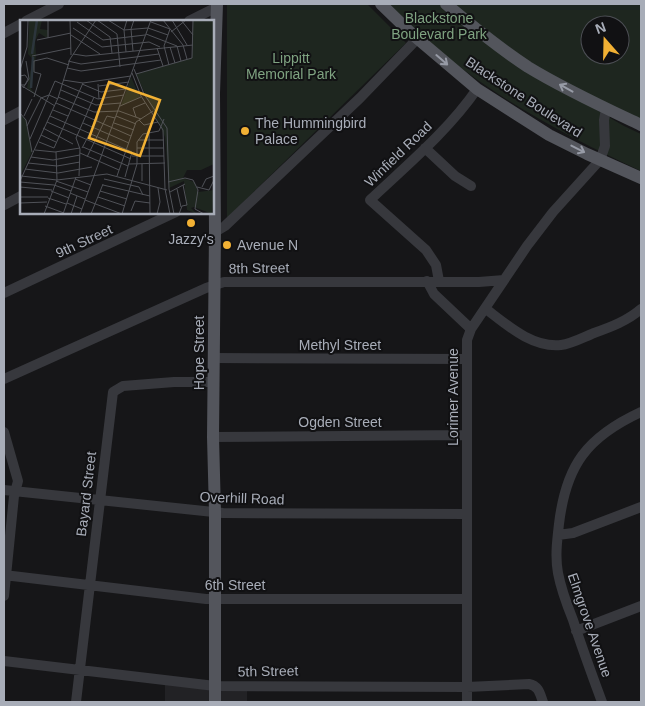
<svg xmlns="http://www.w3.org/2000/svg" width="645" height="706" font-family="Helvetica,sans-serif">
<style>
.built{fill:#222225}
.green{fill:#1e261f;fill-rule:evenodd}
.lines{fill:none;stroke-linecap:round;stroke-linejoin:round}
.minor{stroke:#37383d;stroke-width:10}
.major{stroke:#53555c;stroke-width:12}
.oneway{stroke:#979ba6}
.poi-dot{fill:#f2b134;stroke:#111113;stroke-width:2}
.labels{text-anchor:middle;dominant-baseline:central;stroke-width:4;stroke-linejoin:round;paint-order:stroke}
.park-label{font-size:14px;fill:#7fa381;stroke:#111113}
.street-label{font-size:14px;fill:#a8adb8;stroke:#111113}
.poi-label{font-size:14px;fill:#a8adb8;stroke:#111113;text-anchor:start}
.inset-river{fill:none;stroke:#2c353c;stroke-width:2.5}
.inset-road{fill:none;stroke:#505258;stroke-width:1}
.view{fill:#f2b134;fill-opacity:0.15;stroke:#f2b134;stroke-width:2.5}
.inset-edge{fill:none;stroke:#a8adb8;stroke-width:2.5}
</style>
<rect width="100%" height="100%" fill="#161618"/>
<!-- built -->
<path class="built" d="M 165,682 L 247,689 L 247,702 L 165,702 Z"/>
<!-- green -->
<path class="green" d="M 227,4 L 367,4 L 406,43 L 227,218 Z
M 386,4 L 442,4 L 530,71 L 624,126 L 641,134 L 641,171 C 581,143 521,112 468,73 C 439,53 413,27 386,4 Z
M 446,4 L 641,4 L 641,120 L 554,82 ZM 590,25 L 620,25 L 620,55 L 590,55 Z"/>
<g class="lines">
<!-- minor -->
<path class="minor" d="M 26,21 L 59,4
M 189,21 L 217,7
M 4,33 L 21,24
M 4,120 L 21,111
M 425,148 L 455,176 L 471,186
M 4,205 L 21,196
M 215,232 L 225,226 L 360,98 L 418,38
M 427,281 L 434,294 L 471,329
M 439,281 L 436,265 L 426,250 L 370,200 C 407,165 448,131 477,89
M 4,293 L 176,212
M 486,309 C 507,325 532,348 561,345 C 571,344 584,337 594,333 C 611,327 627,321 641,309
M 214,358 L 467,359
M 4,379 L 206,288 L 224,282 L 479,282 L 504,280
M 4,432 L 18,481 L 14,496 L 4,596
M 213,437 L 466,435
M 4,490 L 223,513 L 467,514
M 558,535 L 573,533 L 641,507
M 4,575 L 206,599 L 467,599
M 576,631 L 641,606
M 4,661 L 215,686 L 467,687 L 529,684 C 539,686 540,694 543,702
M 76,702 L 113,392 L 123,386 L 174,382 L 214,382
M 467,702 L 467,340 L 471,329 L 527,246 L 553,212 L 600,160 L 605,146 L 604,120 L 606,109
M 602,702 C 592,675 582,648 573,620 C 567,605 561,589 558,573 C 555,557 557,541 559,524 C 566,465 587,437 641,412"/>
<!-- major -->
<path class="major" d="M 381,4 L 412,34 L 477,89 L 549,135 L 587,154 L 641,178
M 446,4 C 472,26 499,48 528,67 C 564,89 603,107 641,125
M 215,702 L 215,512 L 213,437 L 215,232 L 214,93 L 217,4"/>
</g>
<!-- one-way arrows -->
<defs><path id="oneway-shaft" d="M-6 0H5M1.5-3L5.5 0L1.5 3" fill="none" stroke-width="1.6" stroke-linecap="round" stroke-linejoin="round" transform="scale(1.25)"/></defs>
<g class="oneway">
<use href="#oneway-shaft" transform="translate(442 60) rotate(41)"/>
<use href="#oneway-shaft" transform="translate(566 88) rotate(-151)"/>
<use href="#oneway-shaft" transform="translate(578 149) rotate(27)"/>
</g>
<!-- markers -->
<g class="poi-dot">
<circle cx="245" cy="131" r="5"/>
<circle cx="191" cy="223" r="5"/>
<circle cx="227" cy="245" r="5"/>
</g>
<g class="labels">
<!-- park labels -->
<g class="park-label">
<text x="439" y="18">Blackstone<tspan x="439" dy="16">Boulevard Park</tspan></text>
<text x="291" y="58">Lippitt<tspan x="291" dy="16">Memorial Park</tspan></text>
</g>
<!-- street labels -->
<g class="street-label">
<text transform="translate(524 97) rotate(33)">Blackstone Boulevard</text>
<text transform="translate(398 154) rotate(-44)">Winfield Road</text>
<text transform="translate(84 241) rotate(-25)">9th Street</text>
<text transform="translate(259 268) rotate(-1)">8th Street</text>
<text x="340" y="345">Methyl Street</text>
<text transform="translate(199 353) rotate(-90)">Hope Street</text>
<text transform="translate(453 397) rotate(-90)">Lorimer Avenue</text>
<text x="340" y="422">Ogden Street</text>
<text transform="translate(86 494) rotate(-83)">Bayard Street</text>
<text transform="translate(242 498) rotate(2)">Overhill Road</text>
<text x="235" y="585">6th Street</text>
<text transform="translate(590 625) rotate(71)">Elmgrove Avenue</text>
<text transform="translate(268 671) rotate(-1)">5th Street</text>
</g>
<!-- poi labels -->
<g class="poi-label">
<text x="255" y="123">The Hummingbird<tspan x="255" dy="16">Palace</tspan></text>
<text x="191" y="239" text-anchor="middle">Jazzy's</text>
<text x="237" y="245">Avenue N</text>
</g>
</g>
<!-- overview -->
<g transform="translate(20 20)">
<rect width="194" height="194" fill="#161618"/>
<path d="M 9,0 L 22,0 L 20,9 L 28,10 L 27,18 L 19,13 L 15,21 L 16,35 L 11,69 L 20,79 L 7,68 L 13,39 L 8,34 ZM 173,0 L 194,0 L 194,144 L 181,150 L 167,150 L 163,158 L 174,162 L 178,172 L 194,170 L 192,194 L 174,187 L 171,188 L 177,194 L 167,190 L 164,161 L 149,168 L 145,117 L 116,54 L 172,38 ZM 111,57 L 120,77 L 101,86 ZM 0,94 L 6,100 L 12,132 L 0,156 Z" fill="#1e261f"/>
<path class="inset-river" d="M 12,34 L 17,0M 11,68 L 13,37"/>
<path class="inset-road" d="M 50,0 L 51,35M 66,0 L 90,17 L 92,33M 77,0 L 97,14 L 100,47M 88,0 L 104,10M 143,0 L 163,25 L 167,39M 152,0 L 167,25M 161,0 L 173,15M 57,2 L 83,20 L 125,15M 131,2 L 150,9 L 144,26 L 149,45M 53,8 L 82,27 L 129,22 L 140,27M 104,10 L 128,8 L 148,15M 151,12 L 166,0M 126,14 L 157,26 L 161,41M 51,15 L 80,34M 28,18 L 28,0M 17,20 L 51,13M 150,27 L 155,43M 137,28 L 143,46M 113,31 L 111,9 L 114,0M 106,32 L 104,10 L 107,0M 53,34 L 66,36 L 173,25M 12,36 L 51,28M 48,41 L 61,44 L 139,34M 47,48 L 61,51 L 141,40M 114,49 L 124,74 L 147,108 L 149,169 L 154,194M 0,50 L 7,27 L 8,0M 112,53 L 121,76 L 143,110 L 145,169 L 150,194M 116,54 L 172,38 L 173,0M 0,56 L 5,55 L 8,59 L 5,65 L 0,65M 43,60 L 63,63 L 111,56M 62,64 L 81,72 L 106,69M 78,64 L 79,79M 2,66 L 35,86M 79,66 L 109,62M 3,68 L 9,59 L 6,41M 41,70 L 76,85 L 101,83M 14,77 L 21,54 L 14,52 L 14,41 L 27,38 L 49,45M 38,77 L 74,92 L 99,91 L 121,99M 36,83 L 111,116M 100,86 L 121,77M 33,90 L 48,96M 0,93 L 6,100 L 12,132M 4,96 L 12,79M 30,96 L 112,132 L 105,157M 96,96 L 116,104M 116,97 L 113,88 L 125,83M 119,100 L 124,105 L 138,102M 27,102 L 111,139M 63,103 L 109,123M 94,103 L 114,110M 7,106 L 21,78 L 29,75 L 38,79M 23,108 L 53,124M 129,113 L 130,194M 21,115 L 36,122M 10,119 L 35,61 L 78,79 L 104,75M 118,120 L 144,120M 19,122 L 34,128 L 63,63M 63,127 L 108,146M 62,128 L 77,100 L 77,92M 117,128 L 144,128M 15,130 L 35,132 L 60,128M 60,133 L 99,150M 112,136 L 144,136M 11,137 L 33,140 L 60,135M 67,137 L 87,96 L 95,98M 8,143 L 37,146 L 60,142M 109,144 L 145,143M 5,149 L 38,153 L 72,147M 1,156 L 37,160 L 87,154 L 147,170M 59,156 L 60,129 L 56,118 L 74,77M 97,156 L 116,102 L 133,91M 55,159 L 71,165M 84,159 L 119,167 L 123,175M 0,161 L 38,78 L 50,39 L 76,0M 36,161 L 68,172M 122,161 L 122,144M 0,162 L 34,165 L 51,171M 148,162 L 165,158 L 173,160 L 178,170 L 175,189 L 184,194M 83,165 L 130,176M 0,167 L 32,170M 177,167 L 189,170 L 194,160M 182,167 L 186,159 L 194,156M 157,169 L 161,187M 31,171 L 49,178M 80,171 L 107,179M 150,172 L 165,164M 50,173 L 65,179M 0,177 L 28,177M 78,177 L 105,186M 28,178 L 46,184M 65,180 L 102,194M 0,183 L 27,182M 47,183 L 62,189M 25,186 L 44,193M 111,191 L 115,181 L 130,183M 24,194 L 37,160 L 36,132M 43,194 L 56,157M 51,194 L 57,176M 60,194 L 131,0M 71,194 L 83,164M 102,194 L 117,144 L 117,122 L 123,114 L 139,111 L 144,99M 137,194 L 140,182 L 138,168M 159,194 L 162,186 L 167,185 L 163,165"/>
<path class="view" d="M 89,62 L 140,80 L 120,136 L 69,118 Z"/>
<rect width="194" height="194" class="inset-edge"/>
</g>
<!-- border -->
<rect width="645" height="706" fill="none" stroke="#a8adb8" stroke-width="10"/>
<!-- north arrow -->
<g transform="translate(605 40) rotate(340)"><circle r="24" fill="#111113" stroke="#4d4f55"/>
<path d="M0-4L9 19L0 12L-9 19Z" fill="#f2b134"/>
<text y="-8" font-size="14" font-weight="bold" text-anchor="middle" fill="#a8adb8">N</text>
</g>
</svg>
